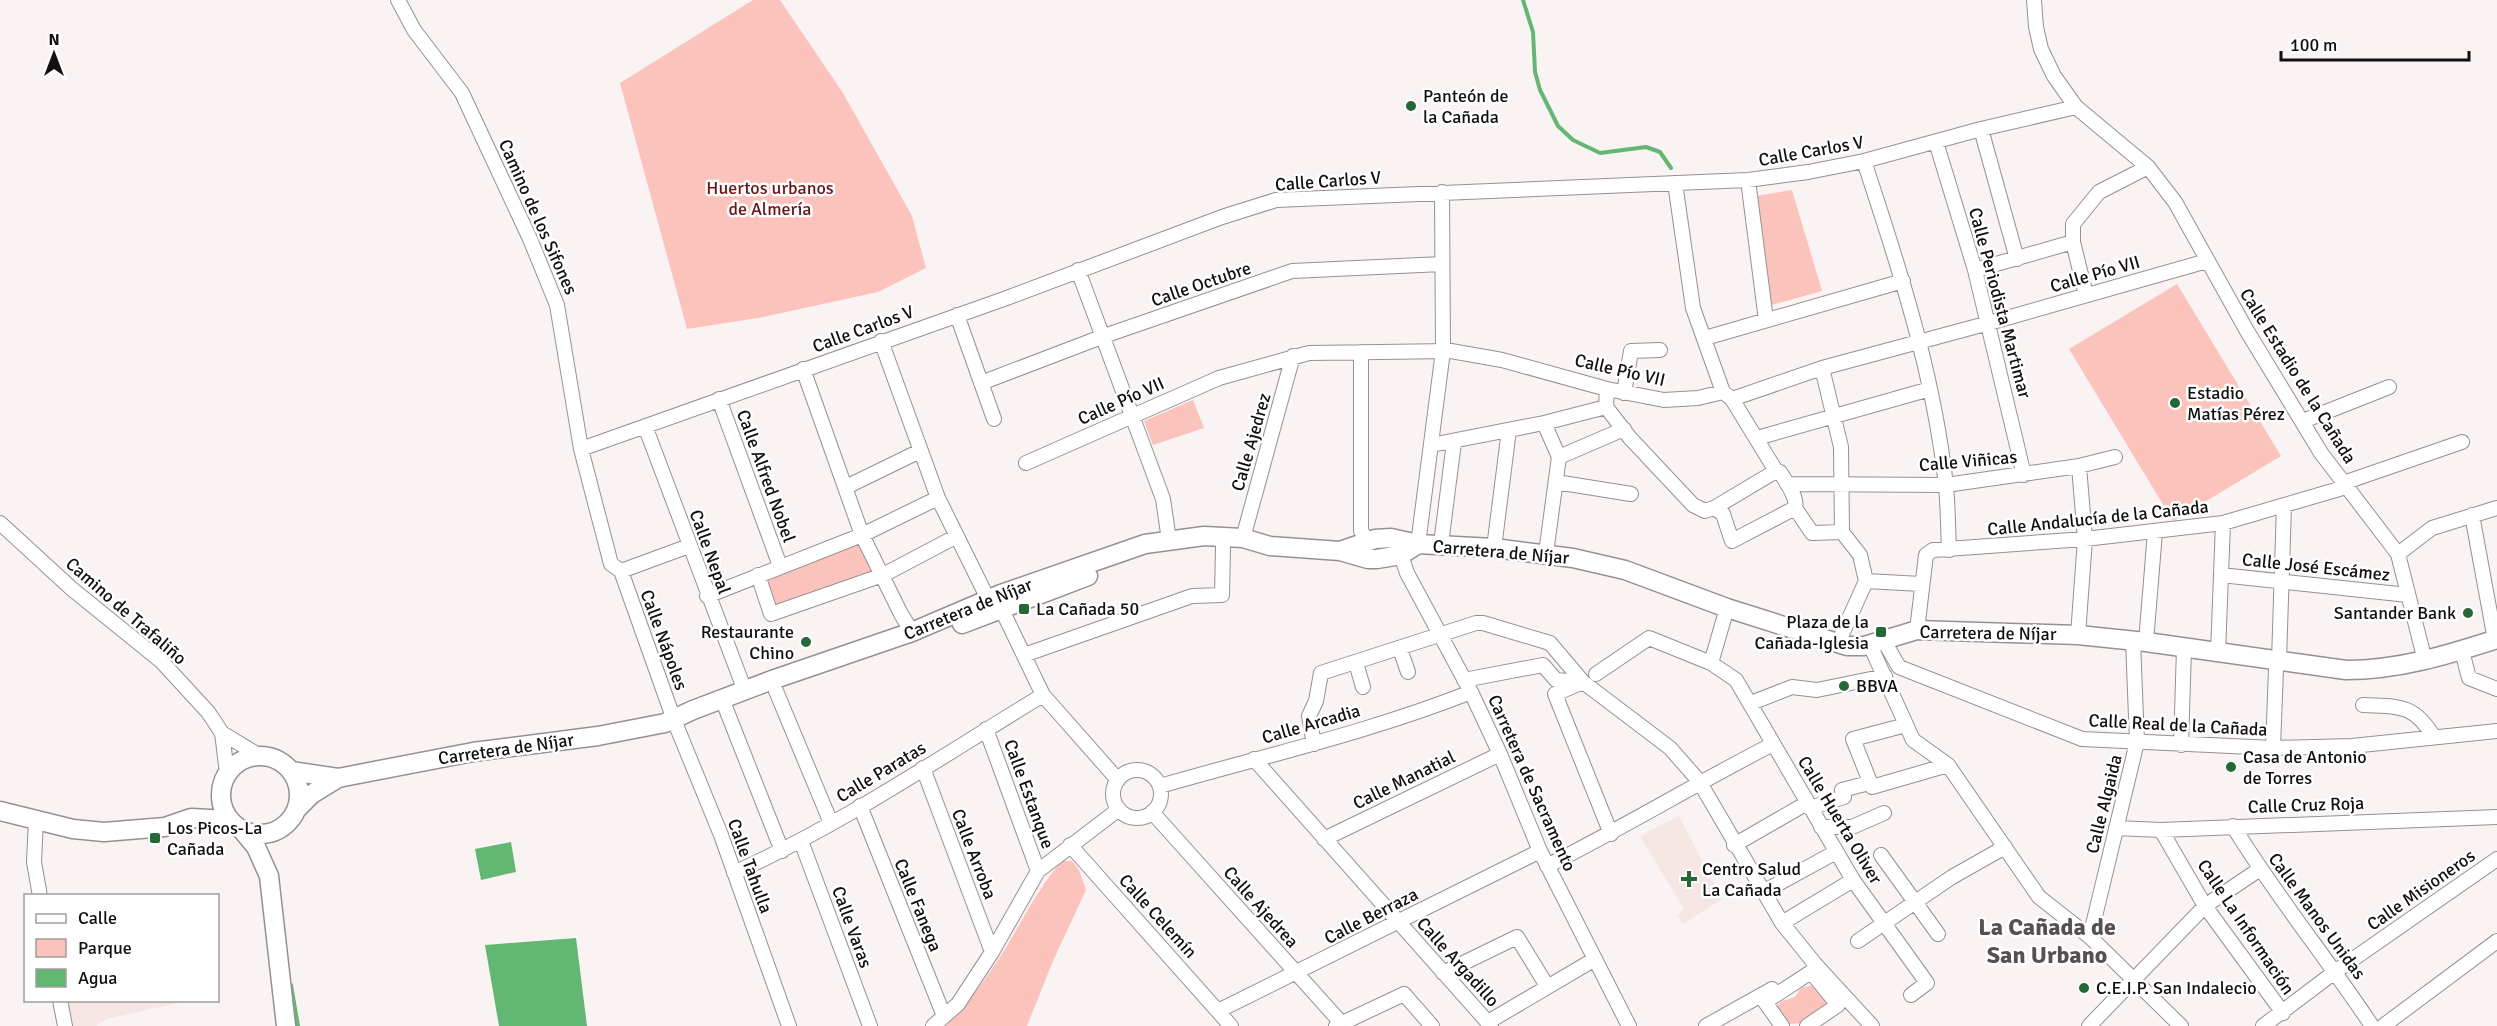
<svg xmlns="http://www.w3.org/2000/svg" width="2497" height="1026" font-family="Signika,sans-serif">
<style>
.built{fill:#f5e5e3}
.green{fill:#fcc3bd}
.water{fill:#62b773}
.lines{fill:none;stroke-linecap:round;stroke-linejoin:round}
.stream{stroke:#62b773;stroke-width:4}
.minor-casing{stroke:#969190;stroke-width:16}
.major-casing{stroke:#969190;stroke-width:21}
.minor{stroke:#fff;stroke-width:14}
.major{stroke:#fff;stroke-width:18}
.poi-dot{fill:#246935;stroke:#fff;stroke-width:2}
.labels{text-anchor:middle;dominant-baseline:central;stroke-width:5;stroke-linejoin:round;paint-order:stroke}
.poi-label{font-size:18px;fill:#110f0f;stroke:#fff;text-anchor:start}
.street-label{font-size:18px;fill:#110f0f;stroke:#fff}
.park-label{font-size:18px;fill:#701213;stroke:#fff}
.district-label{font-size:24px;font-weight:bold;fill:#565151;stroke:#fff}
</style>
<rect width="100%" height="100%" fill="#faf3f3"/>
<!-- built -->
<path class="built" d="M 1679,816 L 1722,899 L 1683,924 L 1678,915 L 1684,909 L 1640,836 Z
M 67,1001 L 187,1001 L 106,1019 L 96,1026 L 73,1026 Z"/>
<!-- green -->
<path class="green" d="M 753,0 L 780,0 L 843,93 L 912,216 L 926,268 L 878,292 L 758,318 L 687,329 L 620,83 Z
M 1792,190 L 1822,291 L 1768,306 L 1756,196 Z
M 2177,284 L 2281,456 L 2173,521 L 2069,349 Z
M 1193,400 L 1204,428 L 1153,445 L 1144,421 Z
M 862,535 L 883,575 L 771,614 L 758,575 Z
M 1062,861 L 1072,861 L 1079,870 L 1086,890 L 1053,961 L 1027,1026 L 946,1026 C 968,1004 985,980 1002,954 C 1022,922 1037,889 1062,861 Z
M 1809,986 L 1817,986 L 1828,1003 L 1804,1023 L 1788,1024 L 1777,1006 L 1782,1001 L 1795,997 L 1801,988 Z"/>
<!-- water -->
<path class="water" d="M 511,842 L 516,872 L 481,880 L 475,849 Z
M 576,938 L 587,1026 L 499,1026 L 485,945 Z"/>
<g class="lines">
<!-- stream -->
<path class="stream" d="M 1523,0 L 1533,32 L 1535,72 L 1540,90 L 1558,126 L 1573,140 L 1600,153 L 1646,147 L 1660,152 L 1671,168
M 291,985 L 298,1026"/>
<!-- minor casing -->
<g class="minor-casing">
<path id="minor" d="M 398,0 L 414,30 L 462,93 L 530,239 L 557,305 L 581,449 L 611,564 L 621,571
M 2034,0 L 2036,27 L 2041,49 L 2054,76 L 2076,107 L 2148,167 L 2175,202 L 2247,331 L 2321,453 L 2398,554 L 2425,661
M 1981,129 L 2017,259
M 1936,142 L 1975,270 L 2024,475
M 1864,161 C 1899,267 1934,374 1946,486 C 1948,507 1948,529 1949,550
M 1748,180 L 1766,320
M 1675,183 L 1693,308 L 1723,392
M 1078,270 L 1163,499 L 1169,540
M 1975,270 L 2073,242
M 2086,295 L 2073,242 L 2073,224 L 2099,192 L 2148,167
M 957,315 L 994,419
M 1705,338 L 1903,281
M 881,341 L 938,498 L 988,599
M 1361,352 L 1361,531 L 1368,541
M 1822,368 L 1841,447 L 1842,532
M 803,369 L 862,535 L 901,614 L 912,632
M 981,383 L 1104,336 L 1292,271 L 1442,264
M 1607,389 L 1606,407 L 1630,438 L 1693,505 L 1705,511 L 1714,508 L 1776,471
M 1624,393 L 1631,351 L 1660,350
M 719,399 L 780,566
M 1732,399 L 1776,471 L 1780,472 C 1786,482 1798,497 1795,508
M 2303,421 L 2389,387
M 1544,423 L 1559,457 L 1546,553
M 645,426 L 745,691
M 1757,438 L 1930,389
M 1431,445 L 1544,423 L 1606,407
M 581,449 L 1004,299 L 1222,217 L 1276,200 L 1748,180 L 1808,172 L 1864,161 L 1981,129 L 2076,107
M 1559,457 L 1624,429
M 1026,463 L 1219,378 L 1309,353 L 1451,351 L 1502,360 L 1607,389 L 1664,400 L 1698,398 L 1723,392 L 1732,399 L 1822,368 L 1989,323 L 2207,261
M 1556,482 L 1631,494
M 1787,484 L 1946,485 L 2079,466 L 2115,457
M 846,487 L 920,451
M 1714,508 L 1723,514 L 1732,541 L 1795,508
M 1795,508 L 1812,533 L 1842,532
M 2472,515 L 2495,640
M 0,523 L 72,589 L 161,661 L 208,712 L 222,733 L 260,756
M 1842,532 L 1860,555 L 1866,581
M 1243,538 L 1293,356
M 1418,544 L 1443,351 L 1442,192
M 1441,544 L 1454,442
M 1494,548 L 1509,430
M 2398,554 L 2432,528 L 2497,508
M 1401,555 L 1407,573 L 1471,692 L 1500,754 L 1540,851 L 1629,1026
M 621,571 L 674,720 L 721,835 L 789,1026
M 621,571 L 689,546
M 758,575 L 771,614 L 883,575 L 957,536
M 2221,575 L 2408,595
M 707,596 L 862,535 L 938,498
M 1001,608 L 1043,695 L 1118,780
M 1917,630 L 1926,555 L 1933,550 L 2085,539 L 2223,523 L 2346,487 L 2349,481 L 2462,442
M 2078,635 L 2085,539 L 2079,466
M 1884,641 L 1899,667 L 2082,739 L 2273,748 L 2352,746 L 2497,731
M 2146,642 L 2155,532
M 1838,643 L 1866,581 L 1921,584
M 1870,645 L 1913,740 L 1948,765 L 2039,897 L 2090,937 L 2181,1026
M 1400,649 L 1408,672
M 2462,651 L 2469,678 L 2497,689
M 2218,653 L 2223,523
M 1024,655 L 1192,596 L 1222,595 L 1223,547
M 1356,663 L 1363,687
M 1711,663 L 1727,608
M 1596,674 L 1649,638 L 1711,663 L 1736,680 L 1853,880 L 1927,983 L 1911,995
M 1464,680 L 1543,665 L 1556,680 L 1580,682
M 1583,682 L 1555,694 L 1611,834
M 776,691 L 831,823
M 1751,703 L 1792,687 L 1817,690 L 1885,676
M 2363,705 C 2399,707 2413,703 2434,737
M 726,709 L 782,851
M 1906,725 L 1853,739 L 1872,787 L 1948,765
M 986,729 L 1038,871
M 222,733 L 227,773
M 1314,744 L 1309,716 L 1316,701 L 1321,673 L 1476,623 L 1483,623 L 1550,643 L 1583,682 L 1670,748 L 1699,781 L 1782,923 L 1815,964 L 1872,1026
M 2181,745 L 2184,648
M 2273,748 L 2276,669 L 2279,661 L 2284,505
M 1254,759 L 1491,1026
M 923,768 L 992,952
M1113 794a24 24 0 1 1 48 0a24 24 0 1 1-48 0Z
M 1160,786 C 1264,756 1370,732 1471,692
M 860,806 L 944,1016
M 1810,808 L 1844,797 L 1842,790 L 1869,783
M 1152,812 L 1344,1026
M 36,820 L 34,862 L 40,896
M 2233,826 C 2275,895 2327,958 2372,1026
M 1821,827 L 1852,827 L 1884,813
M 2116,828 L 2161,830 L 2497,817
M 2161,830 L 2205,906 L 2283,1013
M 1324,839 L 1500,754
M 801,841 L 870,1026
M 1070,845 L 1231,1026
M 1734,845 L 1807,803
M 1881,855 L 1938,934
M 1547,866 C 1624,827 1697,783 1773,744
M 734,873 C 843,824 942,756 1043,695
M 1763,892 L 1836,852
M 1782,923 L 1853,880
M 2090,937 L 2137,742 L 2133,641
M 1858,941 L 1952,877 L 2005,847
M 1443,973 L 1517,937 L 1547,986
M 60,1000 L 65,1026
M 1218,1011 L 1540,851
M 1488,1022 L 1595,959
M 933,1026 L 958,1004 L 992,952 L 1038,871 L 1119,809
M 1336,1026 L 1404,994 L 1432,1026
M 1706,1026 L 1772,989
M 1782,1026 L 1765,1002 L 1811,972 L 1838,1005 L 1807,1026
M 2089,1026 L 2205,906 L 2260,869
M 2263,1026 L 2336,971 L 2497,859
M 2383,1026 L 2497,941"/>
</g>
<!-- major casing -->
<g class="major-casing">
<path id="major" d="M 1340,551 L 1375,539 L 1391,538 L 1418,544 L 1494,548 L 1573,558 L 1625,570 L 1727,608 L 1847,646 L 1864,646 L 1917,630 L 2078,635 L 2146,642 L 2346,670 C 2399,670 2447,655 2497,639
M 962,624 L 1088,576
M221 795a39 39 0 1 1 78 0a39 39 0 1 1-78 0Z
M 291,771 L 338,778
M 297,809 L 312,794 L 338,778 L 473,752 L 598,736 L 665,723 L 693,710 L 772,680 L 912,632 L 1001,594 L 1145,544 L 1204,536 L 1243,538 L 1270,546 L 1340,551 L 1368,559 L 1377,559 L 1401,555 L 1418,544
M 0,811 L 73,829 L 104,832 L 165,827 L 191,818 L 229,820
M 242,830 L 256,847 L 269,876 L 286,1026"/>
</g>
<!-- minor -->
<use href="#minor" class="minor"/>
<!-- major -->
<use href="#major" class="major"/>
</g>
<!-- markers -->
<g class="poi-dot">
<circle cx="1411" cy="106" r="6"/>
<circle cx="2175" cy="403" r="6"/>
<rect x="1018" y="603" width="12" height="12" rx="3"/>
<circle cx="2468" cy="613" r="6"/>
<rect x="1875" y="626" width="12" height="12" rx="3"/>
<circle cx="806" cy="642" r="6"/>
<circle cx="1844" cy="686" r="6"/>
<circle cx="2231" cy="767" r="6"/>
<rect x="149" y="832" width="12" height="12" rx="3"/>
<path d="M1686 870h6v6h6v6h-6v6h-6v-6h-6v-6h6z"/>
<circle cx="2084" cy="988" r="6"/>
</g>
<g class="labels">
<!-- poi labels -->
<g class="poi-label">
<text x="1423" y="96">Panteón de<tspan x="1423" dy="21">la Cañada</tspan></text>
<text x="2187" y="393">Estadio<tspan x="2187" dy="21">Matías Pérez</tspan></text>
<text x="1036" y="609">La Cañada 50</text>
<text x="2456" y="613" text-anchor="end">Santander Bank</text>
<text x="1869" y="622" text-anchor="end">Plaza de la<tspan x="1869" dy="21">Cañada-Iglesia</tspan></text>
<text x="794" y="632" text-anchor="end">Restaurante<tspan x="794" dy="21">Chino</tspan></text>
<text x="1856" y="686">BBVA</text>
<text x="2243" y="757">Casa de Antonio<tspan x="2243" dy="21">de Torres</tspan></text>
<text x="167" y="828">Los Picos-La<tspan x="167" dy="21">Cañada</tspan></text>
<text x="1702" y="869">Centro Salud<tspan x="1702" dy="21">La Cañada</tspan></text>
<text x="2096" y="988">C.E.I.P. San Indalecio</text>
</g>
<!-- street labels -->
<g class="street-label">
<text transform="translate(1811 151) rotate(-10)">Calle Carlos V</text>
<text transform="translate(1328 181) rotate(-4)">Calle Carlos V</text>
<text transform="translate(538 217) rotate(66)">Camino de los Sifones</text>
<text transform="translate(2095 274) rotate(-16)">Calle Pío VII</text>
<text transform="translate(1201 284) rotate(-19)">Calle Octubre</text>
<text transform="translate(2000 303) rotate(75)">Calle Periodista Martimar</text>
<text transform="translate(863 329) rotate(-20)">Calle Carlos V</text>
<text transform="translate(1620 370) rotate(13)">Calle Pío VII</text>
<text transform="translate(2298 376) rotate(58)">Calle Estadio de la Cañada</text>
<text transform="translate(1121 401) rotate(-24)">Calle Pío VII</text>
<text transform="translate(1251 442) rotate(-74)">Calle Ajedrez</text>
<text transform="translate(1968 461) rotate(-5)">Calle Viñicas</text>
<text transform="translate(766 476) rotate(70)">Calle Alfred Nobel</text>
<text transform="translate(2098 518) rotate(-6)">Calle Andalucía de la Cañada</text>
<text transform="translate(710 552) rotate(70)">Calle Nepal</text>
<text transform="translate(1501 552) rotate(5)">Carretera de Níjar</text>
<text transform="translate(2316 567) rotate(6)">Calle José Escámez</text>
<text transform="translate(968 609) rotate(-22)">Carretera de Níjar</text>
<text transform="translate(126 611) rotate(41)">Camino de Trafaliño</text>
<text transform="translate(1988 633) rotate(1)">Carretera de Níjar</text>
<text transform="translate(664 640) rotate(70)">Calle Nápoles</text>
<text transform="translate(1311 724) rotate(-16)">Calle Arcadia</text>
<text transform="translate(2178 725) rotate(3)">Calle Real de la Cañada</text>
<text transform="translate(506 749) rotate(-8)">Carretera de Níjar</text>
<text transform="translate(881 772) rotate(-31)">Calle Paratas</text>
<text transform="translate(1404 780) rotate(-26)">Calle Manatial</text>
<text transform="translate(1532 783) rotate(66)">Carretera de Sacramento</text>
<text transform="translate(1029 794) rotate(70)">Calle Estanque</text>
<text transform="translate(2104 804) rotate(-76)">Calle Algaida</text>
<text transform="translate(2306 805) rotate(-2)">Calle Cruz Roja</text>
<text transform="translate(1840 820) rotate(59)">Calle Huerta Oliver</text>
<text transform="translate(974 854) rotate(69)">Calle Arroba</text>
<text transform="translate(750 866) rotate(70)">Calle Tahulla</text>
<text transform="translate(2421 890) rotate(-35)">Calle Misioneros</text>
<text transform="translate(918 905) rotate(68)">Calle Fanega</text>
<text transform="translate(1261 907) rotate(48)">Calle Ajedrea</text>
<text transform="translate(1158 916) rotate(48)">Calle Celemín</text>
<text transform="translate(1371 916) rotate(-27)">Calle Berraza</text>
<text transform="translate(2317 916) rotate(54)">Calle Manos Unidas</text>
<text transform="translate(852 927) rotate(70)">Calle Varas</text>
<text transform="translate(2246 927) rotate(56)">Calle La Información</text>
<text transform="translate(1458 962) rotate(48)">Calle Argadillo</text>
</g>
<!-- park labels -->
<g class="park-label">
<text x="770" y="188">Huertos urbanos<tspan x="770" dy="21">de Almería</tspan></text>
</g>
<!-- district labels -->
<g class="district-label">
<text x="2047" y="927">La Cañada de<tspan x="2047" dy="28">San Urbano</tspan></text>
</g>
</g>
<!-- legend -->
<rect x="24" y="894" width="195" height="108" fill="#ffffff" stroke="#a09f9f" stroke-width="1.5"/>
<rect x="36" y="914" width="30" height="9" fill="#ffffff" stroke="#a09f9f" stroke-width="1.5"/>
<text x="78" y="924" font-size="18" fill="#110f0f">Calle</text>
<rect x="36" y="939" width="30" height="18" fill="#fcc3bd" stroke="#a09f9f" stroke-width="1.5"/>
<text x="78" y="954" font-size="18" fill="#110f0f">Parque</text>
<rect x="36" y="969" width="30" height="18" fill="#62b773" stroke="#a09f9f" stroke-width="1.5"/>
<text x="78" y="984" font-size="18" fill="#110f0f">Agua</text>
<!-- north arrow -->
<g transform="translate(54 54)" stroke="#ffffff" stroke-width="4.5" paint-order="stroke">
<path d="M0-4.5L10 22L0 15L-10 22Z" fill="#110f0f"/>
<text y="-9" font-size="16" font-weight="bold" text-anchor="middle" fill="#110f0f">N</text>
</g>
<!-- scale -->
<path d="M2281 51v9h188v-9" fill="none" stroke="#110f0f" stroke-width="3"/>
<text x="2290" y="51" font-size="18" fill="#110f0f" stroke="#ffffff" stroke-width="4.5" paint-order="stroke">100 m</text>
</svg>
